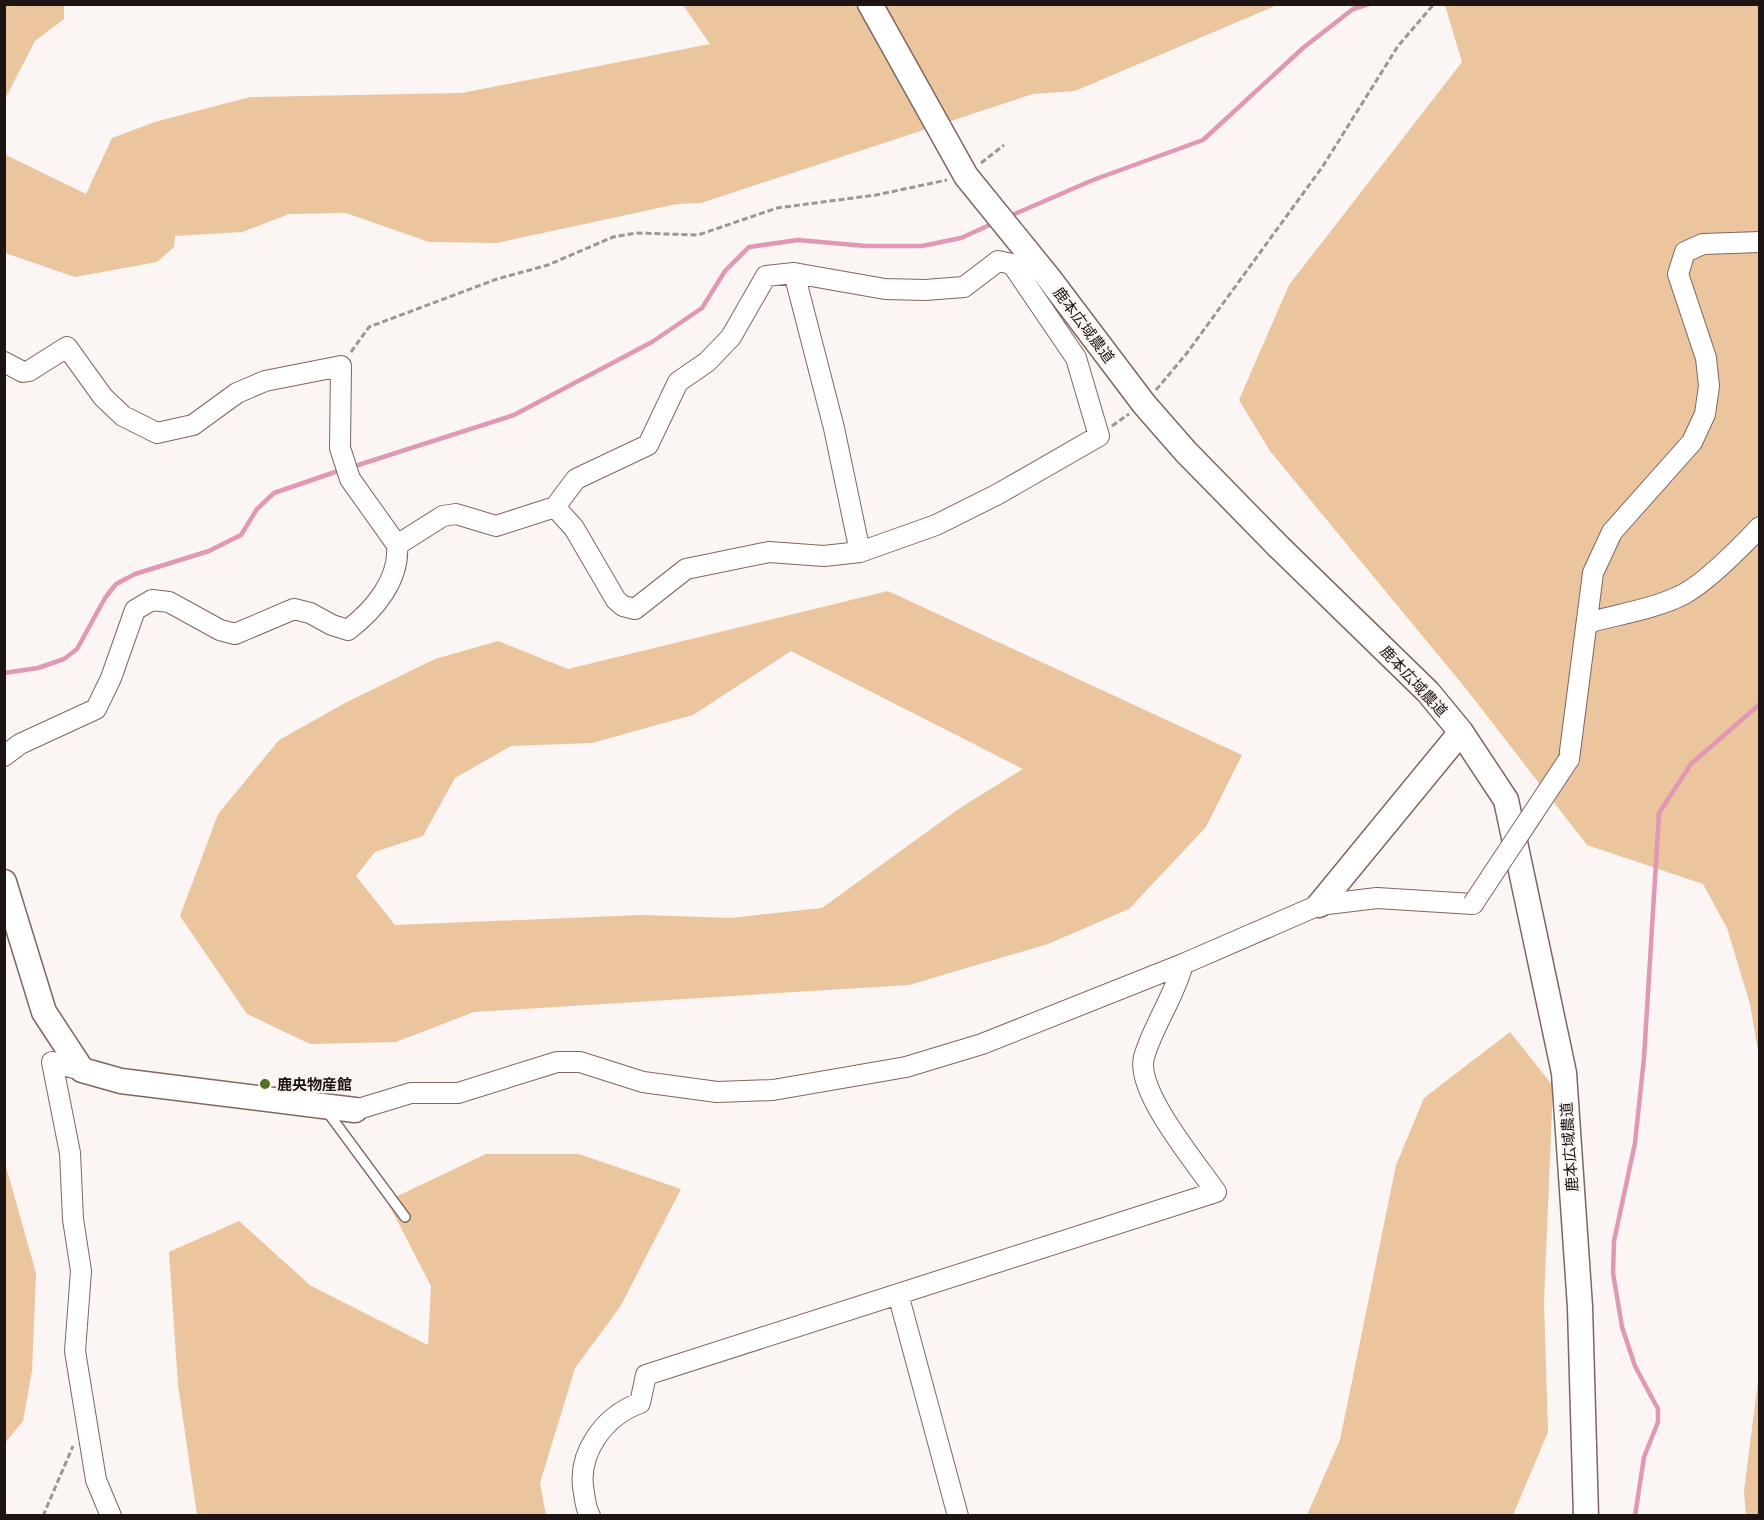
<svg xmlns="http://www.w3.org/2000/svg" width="1764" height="1520" font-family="'PT Sans Narrow','Noto Sans JP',sans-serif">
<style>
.green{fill:#eac59d;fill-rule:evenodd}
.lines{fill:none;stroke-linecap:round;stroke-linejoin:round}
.stream{stroke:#e198b4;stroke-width:4.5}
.service-casing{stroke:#806660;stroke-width:12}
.minor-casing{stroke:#806660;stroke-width:22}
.tertiary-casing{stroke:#806660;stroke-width:27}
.path{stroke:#9e9694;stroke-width:3;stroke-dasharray:6 3;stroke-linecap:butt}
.service{stroke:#fff;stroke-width:9}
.minor{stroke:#fff;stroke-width:20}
.tertiary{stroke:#fff;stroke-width:24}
.minor-bridge-casing{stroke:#806660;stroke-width:22;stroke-linecap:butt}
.minor-bridge{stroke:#fff;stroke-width:20}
.poi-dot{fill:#556f22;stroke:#fbf5f3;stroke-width:2}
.labels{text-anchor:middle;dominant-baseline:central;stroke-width:4.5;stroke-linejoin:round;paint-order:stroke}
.street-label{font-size:15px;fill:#1e1412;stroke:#fbf5f3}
.poi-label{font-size:15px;font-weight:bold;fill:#1e1412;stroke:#fbf5f3;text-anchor:start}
</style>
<rect width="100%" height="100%" fill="#fbf5f3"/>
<!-- green -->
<path class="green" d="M 5,4 L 64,5 L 64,19 L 35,41 L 5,99 Z
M 683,5 L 1277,5 L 1075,91 L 1033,94 L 701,203 L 677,204 L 497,243 L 429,242 L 346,213 L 289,214 L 242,232 L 175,236 L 174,247 L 157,262 L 75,277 L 5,253 L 4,154 L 86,194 L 112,138 L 155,122 L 250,97 L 462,93 L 710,44 Z
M 1445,5 L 1759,5 L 1759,1057 L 1750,1004 L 1727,928 L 1703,884 L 1587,845 L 1467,690 L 1270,451 L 1239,400 L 1289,285 L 1462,62 Z
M 888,591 L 1242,755 L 1206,827 L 1129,909 L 1048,944 L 909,985 L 474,1012 L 396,1042 L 310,1044 L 247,1014 L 180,916 L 218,814 L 279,740 L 345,703 L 435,659 L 498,641 L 568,669 ZM 791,651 L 1023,769 L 960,808 L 822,908 L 731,918 L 642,915 L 395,925 L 356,876 L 375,852 L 423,836 L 455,778 L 511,746 L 592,743 L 693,715 Z
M 1510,1032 L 1553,1086 L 1544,1302 L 1548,1432 L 1513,1515 L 1307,1515 L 1340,1440 L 1396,1165 L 1424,1098 Z
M 486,1154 L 579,1154 L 681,1189 L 620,1307 L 575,1368 L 540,1483 L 546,1515 L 197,1515 L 178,1385 L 169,1252 L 239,1221 L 311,1286 L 428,1345 L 431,1286 L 387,1201 Z
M 5,1163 L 36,1273 L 32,1371 L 23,1421 L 5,1443 Z
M 1759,1373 L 1759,1515 L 1746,1515 L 1744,1491 Z"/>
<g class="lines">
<!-- stream -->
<path class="stream" d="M 1010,216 L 1093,180 L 1203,140 L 1303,48 L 1353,9 L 1369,4
M 352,467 L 514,415 L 652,342 L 702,308 L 725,271 L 749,247 L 798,240 L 866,246 L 922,246 L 961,238 L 994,223
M 4,673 L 38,668 L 64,659 L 77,649 L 105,598 L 116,584 L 135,574 L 209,551 L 241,535 L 257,509 L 274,493 L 341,470
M 1635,1516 L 1644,1457 L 1658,1422 L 1658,1409 L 1635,1366 L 1622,1327 L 1613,1273 L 1614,1241 L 1635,1143 L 1644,1058 L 1659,813 L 1691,764 L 1760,704"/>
<!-- service casing -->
<g class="service-casing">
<path id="service" d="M 326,1110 L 405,1217"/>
</g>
<!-- minor casing -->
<g class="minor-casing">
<path id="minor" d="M 794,273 L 834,428 L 860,552
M 4,362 L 23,372 L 29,371 L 67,347 L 103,397 L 123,416 L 157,433 L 193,425 L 237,393 L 265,381 L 341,366 L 340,448 L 350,479 L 397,545 L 443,516 L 456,514 L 496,526 L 555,507 L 576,479 L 648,445 L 678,382 L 707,362 L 731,337 L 766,276 L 794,273 L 885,289 L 925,290 L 964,287 L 998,261 L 1012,264 L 1076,358 L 1099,436 L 998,494 L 936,525 L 860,552 L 824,556 L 769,552 L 686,569 L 635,609 L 623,606 L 616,600 L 574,528 L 555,507
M 1587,623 C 1619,614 1655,609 1684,594 C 1708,581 1741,547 1760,527
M 4,756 L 20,744 L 96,709 L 111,678 L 135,610 L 152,600 L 169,602 L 220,630 L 235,634 L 294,609 L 310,613 L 332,625 L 348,630 C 374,610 400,580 397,545
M 1569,759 L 1593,573 L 1612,532 L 1692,442 L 1705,414 L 1709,386 L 1706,358 L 1678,274 L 1685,252 L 1703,244 L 1760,242
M 82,1070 L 52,1062 L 70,1153 L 73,1219 L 81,1271 L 75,1351 L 96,1480 L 111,1516
M 355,1110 L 411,1093 L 458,1093 L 557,1062 L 580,1062 L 643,1082 L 717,1092 L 773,1090 L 906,1067 L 982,1044 L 1183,964 L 1319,905 L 1377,898 L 1473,904
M 898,1294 L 958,1516
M 590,1516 C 586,1509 585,1501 584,1493 C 576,1454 604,1416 640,1403 L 646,1375 L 1216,1192 C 1196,1163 1135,1091 1144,1057 C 1153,1026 1174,997 1183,964"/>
</g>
<!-- tertiary casing -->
<g class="tertiary-casing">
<path id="tertiary" d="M 870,4 L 966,176 L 1048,277 L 1144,404 L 1186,452 L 1279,547 L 1428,692 L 1461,732 L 1506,800 L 1564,1073 L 1580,1307 L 1586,1516
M 4,882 L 44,1012 L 82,1070 L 121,1081 L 355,1110
M 1319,905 L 1461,732"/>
</g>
<!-- path -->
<path class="path" d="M 981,163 L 1004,145
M 351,352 L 369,327 L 497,279 L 548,265 L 613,237 L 636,233 L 698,235 L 777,208 L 876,195 L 947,180
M 1156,390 L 1187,353 L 1323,166 L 1398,46 L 1434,4
M 1112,426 L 1129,414
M 43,1516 L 73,1446"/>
<!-- service -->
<use href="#service" class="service"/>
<!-- minor -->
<use href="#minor" class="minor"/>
<!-- tertiary -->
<use href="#tertiary" class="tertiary"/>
<!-- minor-bridge casing -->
<g class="minor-bridge-casing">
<path id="minor-bridge" d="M 1473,904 L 1569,759"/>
</g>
<!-- minor-bridge -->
<use href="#minor-bridge" class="minor-bridge"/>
</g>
<!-- markers -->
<circle class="poi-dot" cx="265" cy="1084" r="6"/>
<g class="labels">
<!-- street labels -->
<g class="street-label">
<text transform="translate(1084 325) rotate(53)">鹿本広域農道</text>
<text transform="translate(1414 681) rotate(47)">鹿本広域農道</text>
<text transform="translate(1569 1147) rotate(-94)">鹿本広域農道</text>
</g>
<!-- poi labels -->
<g class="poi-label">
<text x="277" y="1084">鹿央物産館</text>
</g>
</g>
<!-- border -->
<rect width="1764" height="1520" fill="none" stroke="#1e1412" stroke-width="12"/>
</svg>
